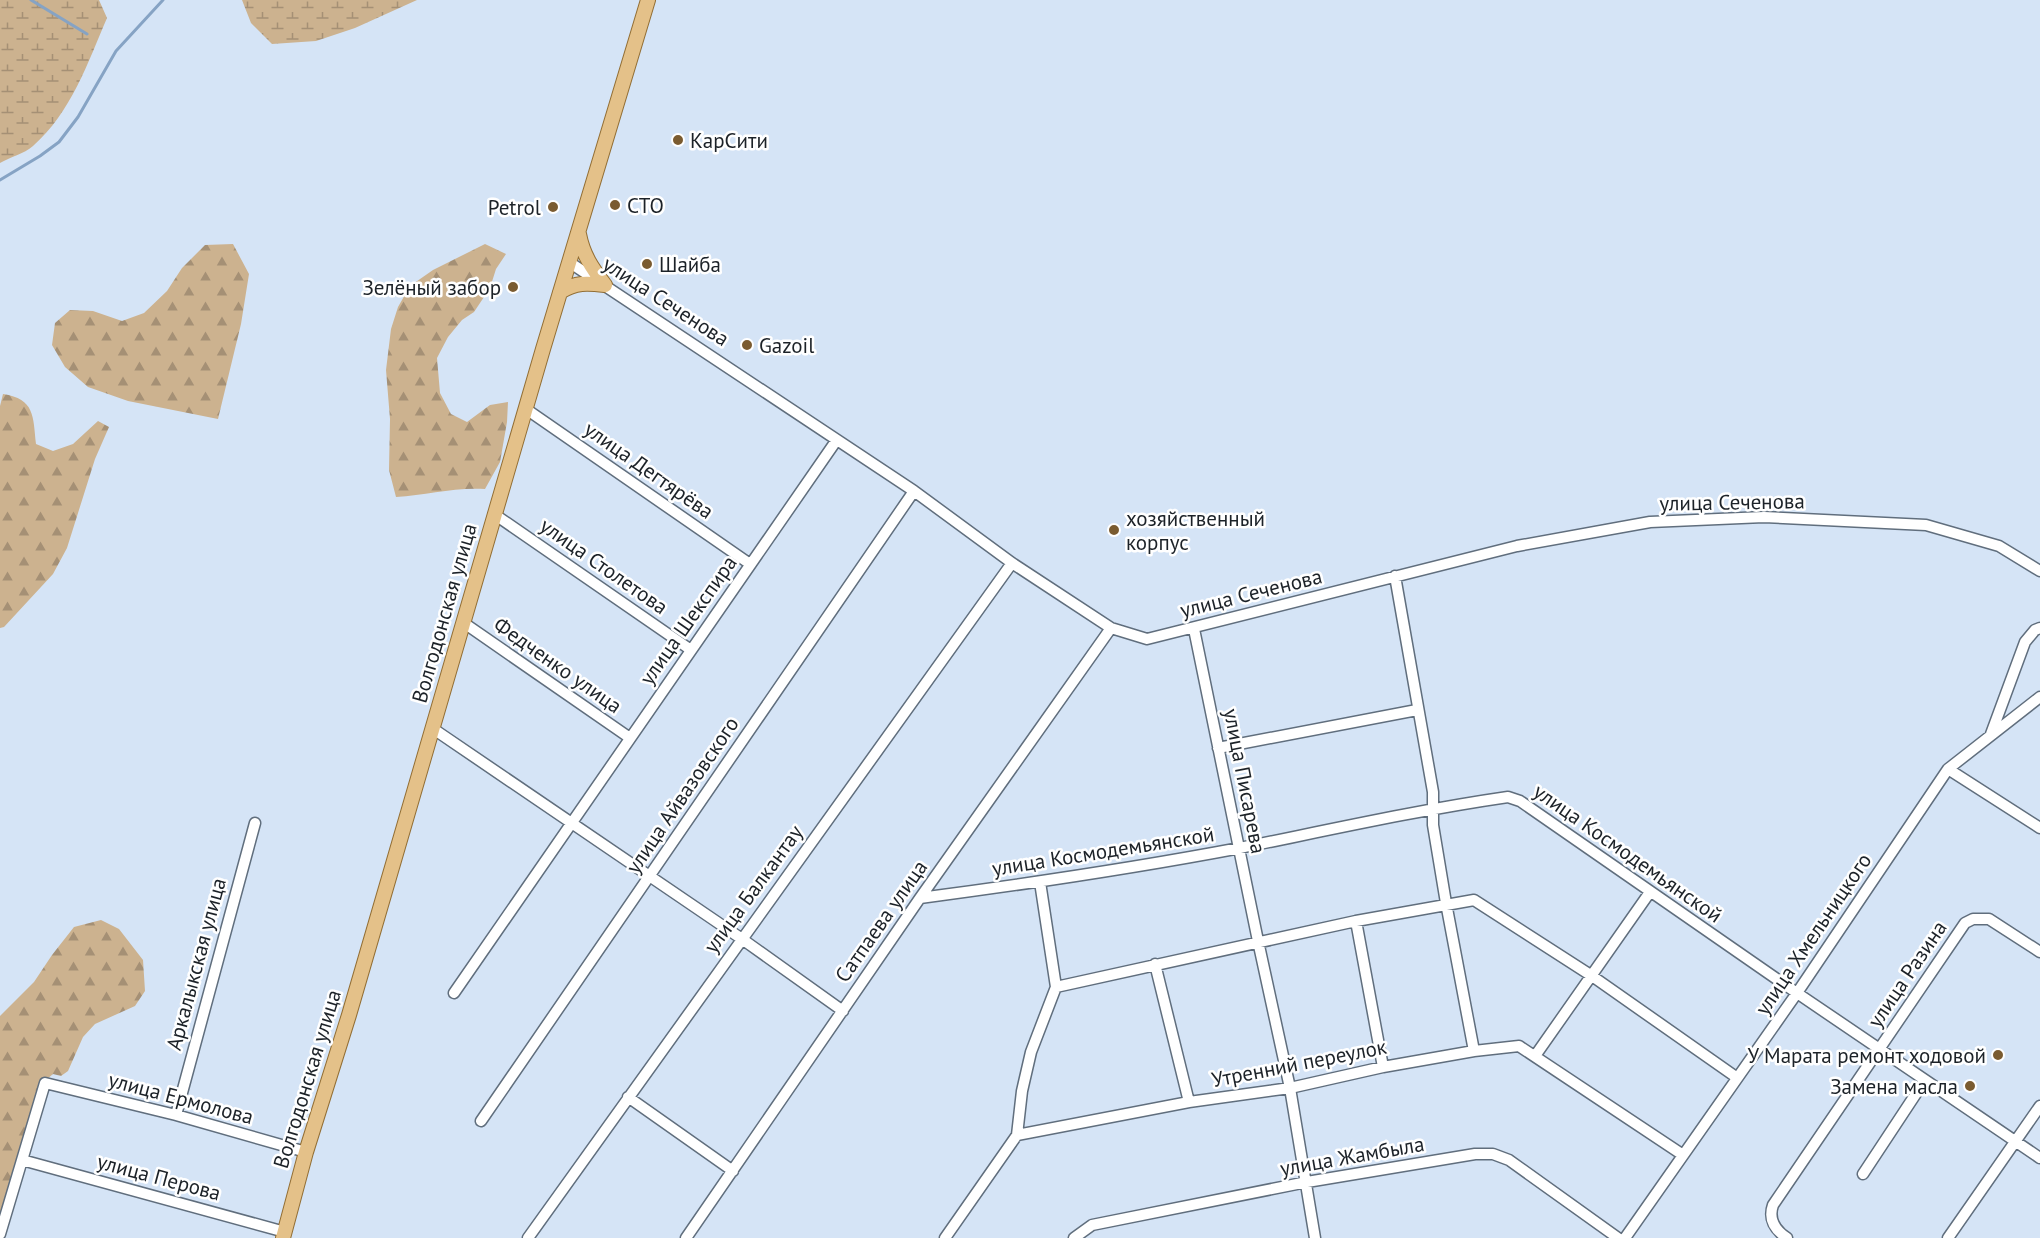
<svg xmlns="http://www.w3.org/2000/svg" width="2040" height="1238" font-family="'PT Sans',sans-serif">
<style>
.forest{fill:url(#forest-firs)}
.wetland{fill:url(#wetland-marsh)}
.lines{fill:none;stroke-linecap:round;stroke-linejoin:round}
.stream{stroke:#86a3c4;stroke-width:3}
.minor-casing{stroke:#606e7d;stroke-width:13}
.major-casing{stroke:#926e34;stroke-width:16}
.minor{stroke:#fff;stroke-width:10}
.major{stroke:#e4c189;stroke-width:14}
.poi-dot{fill:#7a5b30;stroke:#fff;stroke-width:2}
.labels{text-anchor:middle;dominant-baseline:central;stroke-width:5;stroke-linejoin:round;paint-order:stroke}
.poi-label{font-size:21px;fill:#1c2228;stroke:#fff;text-anchor:start}
.street-label{font-size:21px;fill:#1c2228;stroke:#fff}
</style>
<defs>
<pattern id="forest-firs" width="22" height="20" patternUnits="userSpaceOnUse" patternTransform="scale(1.5)"><rect width="22" height="20" fill="#ccb28f"/><path d="M5 1l3.5 6h-7zM16 11l3.5 6h-7z" fill="#a59075"/></pattern>
<pattern id="wetland-marsh" width="20" height="14" patternUnits="userSpaceOnUse" patternTransform="scale(1.5)"><rect width="20" height="14" fill="#ccb28f"/><path d="M1 5h8M5 5V1M11 12h8M15 12V8" fill="none" stroke="#a59075"/></pattern>
</defs>
<rect width="100%" height="100%" fill="#d5e4f6"/>
<!-- forest -->
<path class="forest" d="M 233,244 L 249,274 L 241,324 L 218,419 L 128,401 L 88,387 L 65,367 L 52,345 L 55,323 L 70,310 L 93,311 L 122,321 L 144,313 L 167,291 L 182,268 L 205,245 Z
M 485,244 L 506,254 L 496,269 L 490,288 L 474,312 L 462,320 L 448,337 L 437,358 L 440,393 L 451,414 L 467,422 L 490,405 L 508,402 L 507,422 L 500,462 L 485,489 C 455,487 426,495 396,497 L 389,470 L 390,419 L 386,370 L 391,329 L 398,307 L 410,286 L 433,270 Z
M 3,394 C 35,399 33,416 36,444 L 53,451 L 73,444 L 98,421 L 109,427 L 95,459 L 67,548 L 53,574 L 4,627 L 0,628 L 0,406 Z
M 101,920 L 119,929 L 143,960 L 145,991 L 135,1006 L 95,1024 L 83,1037 L 68,1071 L 61,1076 L 53,1074 L 40,1085 L 0,1217 L 0,1016 L 34,982 L 52,955 L 74,927 Z"/>
<!-- wetland -->
<path class="wetland" d="M 0,0 L 99,0 L 107,18 C 88,62 71,113 33,146 C 24,154 10,157 0,163 Z
M 242,0 L 417,0 L 355,28 L 316,41 L 272,44 L 251,23 Z"/>
<g class="lines">
<!-- stream -->
<path class="stream" d="M 31,0 L 87,34
M 0,180 L 40,156 L 59,142 L 78,117 L 116,51 L 163,0"/>
<!-- minor casing -->
<g class="minor-casing">
<path id="minor" d="M 569,262 L 914,491 L 1012,563 L 1111,628 L 1147,639 L 1517,546 L 1650,522 L 1764,517 L 1926,525 L 1999,546 L 2040,571
M 526,409 L 750,564
M 494,514 L 691,650
M 1395,576 L 1433,792 L 1433,825 L 1446,903 L 1474,1051
M 464,623 L 630,738
M 1194,629 L 1258,941 L 1290,1088 L 1315,1238
M 432,728 L 742,939 L 843,1011
M 1991,734 L 2025,642 L 2035,630 L 2040,628
M 1218,748 L 1417,710
M 1948,769 L 2040,828
M 920,898 C 1027,884 1134,868 1240,848 C 1329,830 1418,810 1508,797 L 1520,801 L 1797,993 L 2040,1158
M 1356,921 L 1383,1067
M 1155,964 L 1189,1102
M 1056,987 L 1356,921 L 1474,900 L 1592,976 L 1736,1077
M 454,993 L 836,441
M 1535,1056 L 1650,892
M 628,1097 L 733,1171
M 176,1115 L 255,823
M 481,1121 L 914,491
M 1017,1135 L 1022,1091 L 1031,1052 L 1056,987 L 1040,882
M 22,1160 L 285,1232
M 1863,1174 L 1925,1080
M 0,1234 L 45,1083 L 176,1115 L 306,1152
M 528,1238 L 1012,563
M 686,1238 L 920,898 L 1111,628
M 945,1238 L 1017,1135 L 1189,1102 L 1290,1088 L 1383,1067 L 1474,1051 L 1519,1046 L 1683,1155
M 1074,1238 L 1092,1225 L 1307,1182 L 1475,1154 L 1493,1154 L 1509,1160 L 1618,1238
M 1625,1238 L 1797,993 L 1948,769 L 2040,697
M 1787,1238 C 1775,1230 1768,1219 1773,1205 L 1965,923 L 1973,919 L 1989,919 L 2040,952
M 1948,1238 L 2040,1106"/>
</g>
<!-- major casing -->
<g class="major-casing">
<path id="major" d="M 579,234 C 583,255 592,268 605,285
M 560,292 C 576,282 587,283 605,285
M 283,1238 L 306,1152 L 349,1015 L 543,349 L 648,0"/>
</g>
<!-- minor -->
<use href="#minor" class="minor"/>
<!-- major -->
<use href="#major" class="major"/>
</g>
<!-- markers -->
<g class="poi-dot">
<circle cx="678" cy="140" r="6"/>
<circle cx="615" cy="205" r="6"/>
<circle cx="553" cy="207" r="6"/>
<circle cx="647" cy="264" r="6"/>
<circle cx="513" cy="287" r="6"/>
<circle cx="747" cy="345" r="6"/>
<circle cx="1114" cy="530" r="6"/>
<circle cx="1998" cy="1055" r="6"/>
<circle cx="1970" cy="1086" r="6"/>
</g>
<g class="labels">
<!-- poi labels -->
<g class="poi-label">
<text x="690" y="140">КарСити</text>
<text x="627" y="205">СТО</text>
<text x="541" y="207" text-anchor="end">Petrol</text>
<text x="659" y="264">Шайба</text>
<text x="501" y="287" text-anchor="end">Зелёный забор</text>
<text x="759" y="345">Gazoil</text>
<text x="1126" y="518">хозяйственный<tspan x="1126" dy="24">корпус</tspan></text>
<text x="1986" y="1055" text-anchor="end">У Марата ремонт ходовой</text>
<text x="1958" y="1086" text-anchor="end">Замена масла</text>
</g>
<!-- street labels -->
<g class="street-label">
<text transform="translate(666 301) rotate(33)">улица Сеченова</text>
<text transform="translate(649 470) rotate(35)">улица Дегтярёва</text>
<text transform="translate(1732 502) rotate(-1)">улица Сеченова</text>
<text transform="translate(604 566) rotate(35)">улица Столетова</text>
<text transform="translate(1251 593) rotate(-14)">улица Сеченова</text>
<text transform="translate(444 613) rotate(-74)">Волгодонская улица</text>
<text transform="translate(688 620) rotate(-55)">улица Шекспира</text>
<text transform="translate(558 665) rotate(35)">Федченко улица</text>
<text transform="translate(1245 781) rotate(79)">улица Писарева</text>
<text transform="translate(682 795) rotate(-56)">улица Айвазовского</text>
<text transform="translate(1103 851) rotate(-9)">улица Космодемьянской</text>
<text transform="translate(1628 853) rotate(35)">улица Космодемьянской</text>
<text transform="translate(753 889) rotate(-54)">улица Балкантау</text>
<text transform="translate(881 921) rotate(-55)">Сатпаева улица</text>
<text transform="translate(1813 934) rotate(-56)">улица Хмельницкого</text>
<text transform="translate(196 964) rotate(-75)">Аркалыкская улица</text>
<text transform="translate(1907 974) rotate(-56)">улица Разина</text>
<text transform="translate(1299 1063) rotate(-11)">Утренний переулок</text>
<text transform="translate(307 1079) rotate(-73)">Волгодонская улица</text>
<text transform="translate(181 1098) rotate(15)">улица Ермолова</text>
<text transform="translate(1352 1156) rotate(-10)">улица Жамбыла</text>
<text transform="translate(159 1177) rotate(15)">улица Перова</text>
</g>
</g>
</svg>
